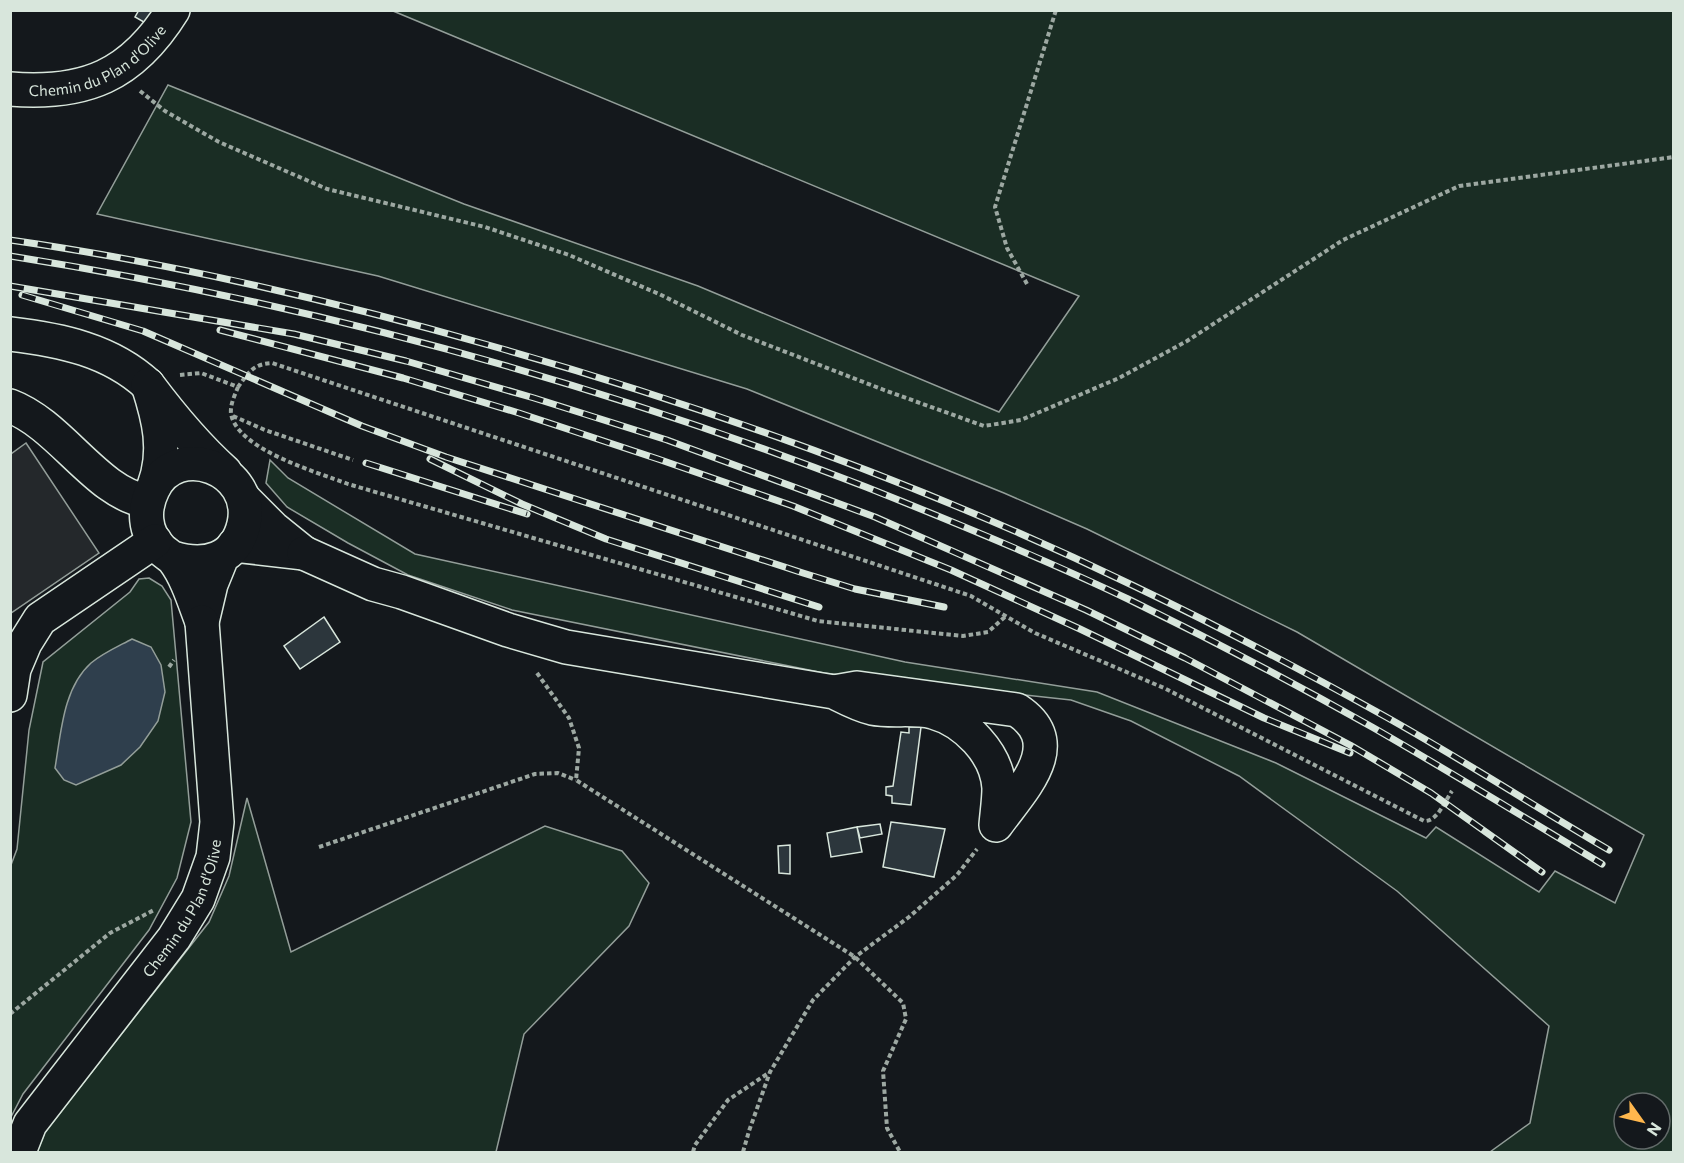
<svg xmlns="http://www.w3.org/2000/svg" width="1684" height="1163" font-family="Commissioner,sans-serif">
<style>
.green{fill:#1a2d24;stroke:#939e99;stroke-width:1.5;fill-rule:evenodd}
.parking{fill:#24282b;stroke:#939e99;stroke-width:1.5}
.water{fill:#2f3f4d;stroke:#939e99;stroke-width:1.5}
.building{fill:#2c363c;stroke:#d8e6dc;stroke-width:1.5}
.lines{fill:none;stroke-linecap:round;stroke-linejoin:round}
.minor-casing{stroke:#d8e6dc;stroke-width:36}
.path{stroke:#9da8a2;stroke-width:4;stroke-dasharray:4.5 3;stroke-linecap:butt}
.minor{stroke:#14181c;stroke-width:33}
.rail-casing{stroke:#d8e6dc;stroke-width:7}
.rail{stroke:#14181c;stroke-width:4.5;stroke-dasharray:14;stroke-linecap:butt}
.labels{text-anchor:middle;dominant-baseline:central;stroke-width:4.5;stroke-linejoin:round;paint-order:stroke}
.street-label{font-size:15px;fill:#d8e6dc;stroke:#14181c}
</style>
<rect width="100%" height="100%" fill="#14181c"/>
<!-- green -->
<path class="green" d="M 393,11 L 1673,11 L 1673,1152 L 1490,1152 L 1530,1123 L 1549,1026 L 1397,891 L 1239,776 L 1131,721 L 1071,700 L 824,673 L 512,610 L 408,575 L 348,543 L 287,507 L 266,483 L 270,460 L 288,478 L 415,554 L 905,662 L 1097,692 L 1276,763 L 1426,838 L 1436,827 L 1539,892 L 1555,871 L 1615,903 L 1644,835 L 1297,632 L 1087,529 L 1004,493 L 747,389 L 378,276 L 97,214 L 168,85 L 464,204 L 698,286 L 999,412 L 1079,296 ZM 1624,1103 L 1660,1103 L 1660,1139 L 1624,1139 Z
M 149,578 L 162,586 L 171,600 L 191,822 L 177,878 L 149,930 L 23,1094 L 11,1117 L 11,865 L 17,849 L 29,730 L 43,662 L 130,592 L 139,579 Z
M 247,798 L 291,952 L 545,826 L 622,851 L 649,883 L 629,926 L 524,1034 L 496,1152 L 37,1152 L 45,1132 L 209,922 L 229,876 Z"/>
<!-- parking -->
<path class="parking" d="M 26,443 L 99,553 L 11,613 L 11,454 Z"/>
<!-- water -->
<path class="water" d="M 132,639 L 151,647 L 161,665 L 165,692 L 158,721 L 140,747 L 121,765 L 76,785 L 64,780 L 55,768 C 61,733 63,688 91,663 C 103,653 119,646 132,639 Z"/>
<!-- building -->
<path class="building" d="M 139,10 L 157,10 L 149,25 L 135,17 Z
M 324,617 L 340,642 L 300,669 L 284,646 Z
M 909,727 L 921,727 L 911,805 L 892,803 L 892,796 L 886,795 L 886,787 L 893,786 L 901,732 L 909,733 Z
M 891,822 L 945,829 L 934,877 L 883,867 Z
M 880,824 L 882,834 L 860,838 L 857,827 Z
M 857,827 L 862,852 L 831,857 L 827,833 Z
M 790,845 L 790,874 L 779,873 L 778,846 Z"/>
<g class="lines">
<!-- minor casing -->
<g class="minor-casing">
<g id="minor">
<path id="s1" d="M 10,89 C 85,95 132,76 173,10"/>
<path d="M 10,334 C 61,340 110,350 148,385"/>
<path d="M 10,406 C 61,425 97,494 147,501"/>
<path d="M 154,486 C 167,451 159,419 148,385 C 172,417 196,446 225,472"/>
<path d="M 234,545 L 304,553 L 273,528 L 244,499"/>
<path d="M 304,553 L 373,584 L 402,592 L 508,630 L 566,647 L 834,692 L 857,688 L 1017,710 C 1069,744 1021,790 996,825 C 997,813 999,800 999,788 C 997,753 965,721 933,712 C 913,707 892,712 872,708 C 859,705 846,698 834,692"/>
<path d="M 173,558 C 205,568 236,560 244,524 C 256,469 177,439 153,489 C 143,509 144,532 160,548 C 164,553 170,555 174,560 C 187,577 194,601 202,622 L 211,584 L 222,557"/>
<path d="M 10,695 L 14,669 L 25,643 L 40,619 L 155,541"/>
<path id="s2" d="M 19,1152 L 30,1124 L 174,938 L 198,899 L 213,857 L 217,822 L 202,622"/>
</g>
</g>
<!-- path -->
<path class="path" d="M 140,91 L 165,111 L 219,142 L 327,189 L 485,227 L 569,255 L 659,294 L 742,335 L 884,390 L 984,426 L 1021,420 L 1119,378 L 1187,341 L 1343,240 L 1459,186 L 1674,157
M 1027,284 L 1007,248 L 995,207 L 1056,10
M 180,375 L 201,373 L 238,387 C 249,372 253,364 272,363 L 971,596 L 1035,633 L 1164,688 L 1424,821 C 1437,822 1445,801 1452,791
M 238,387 C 235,395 230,404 231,414 C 238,450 317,472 348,484 L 818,621 L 963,636 L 988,632 L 1006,616
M 233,416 L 265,430 L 353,460
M 169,667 L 174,660
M 537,673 L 569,718 L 579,748 L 576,780 L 855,957 L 903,1003 L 906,1019 L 883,1071 L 887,1128 L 900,1152
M 319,847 L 535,774 L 558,773 L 576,780
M 10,1014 L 110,933 L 154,910
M 693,1152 L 695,1145 L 728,1100 L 770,1072
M 743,1152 L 749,1131 L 770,1072 L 813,1000 L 855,957 L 909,917 L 957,875 L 977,849"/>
<!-- minor -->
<use href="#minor" class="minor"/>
<!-- rail casing -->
<g class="rail-casing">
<path id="rail" d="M 10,240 C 173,263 334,301 492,346 C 712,408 927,486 1132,585 C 1216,625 1298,668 1379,713 C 1457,756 1532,805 1609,850
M 10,256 C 303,302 590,380 866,487 C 954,522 1042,558 1128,599 C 1210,639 1292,682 1372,727 C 1449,771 1525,818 1602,864
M 10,286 L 294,334 L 406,361 L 534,398 L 667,440 L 875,517 L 1086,610 L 1185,658 L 1350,745 L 1431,793 L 1542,872
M 22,295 L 143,331 L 362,426 L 446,457 L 803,573 L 855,589 L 944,607
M 220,330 L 403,378 L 519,413 L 658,459 L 793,506 L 951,570 L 1080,629 L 1264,718 L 1350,753
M 430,459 L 522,504 L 606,539 L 819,607
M 366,463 L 527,514"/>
</g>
<!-- rail -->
<use href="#rail" class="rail"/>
</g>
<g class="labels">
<!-- street labels -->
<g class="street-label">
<text stroke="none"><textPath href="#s1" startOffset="96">Chemin du Plan d'Olive</textPath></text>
<text stroke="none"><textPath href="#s2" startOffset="296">Chemin du Plan d'Olive</textPath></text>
</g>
</g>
<!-- border -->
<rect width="1684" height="1163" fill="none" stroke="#d8e6dc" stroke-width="24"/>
<!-- north arrow -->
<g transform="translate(1642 1121) rotate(124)"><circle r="28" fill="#14181c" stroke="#626a69" stroke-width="1.5"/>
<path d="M0-4.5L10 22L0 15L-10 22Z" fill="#ffb74d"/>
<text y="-9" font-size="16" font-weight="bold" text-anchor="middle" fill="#d8e6dc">N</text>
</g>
</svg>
